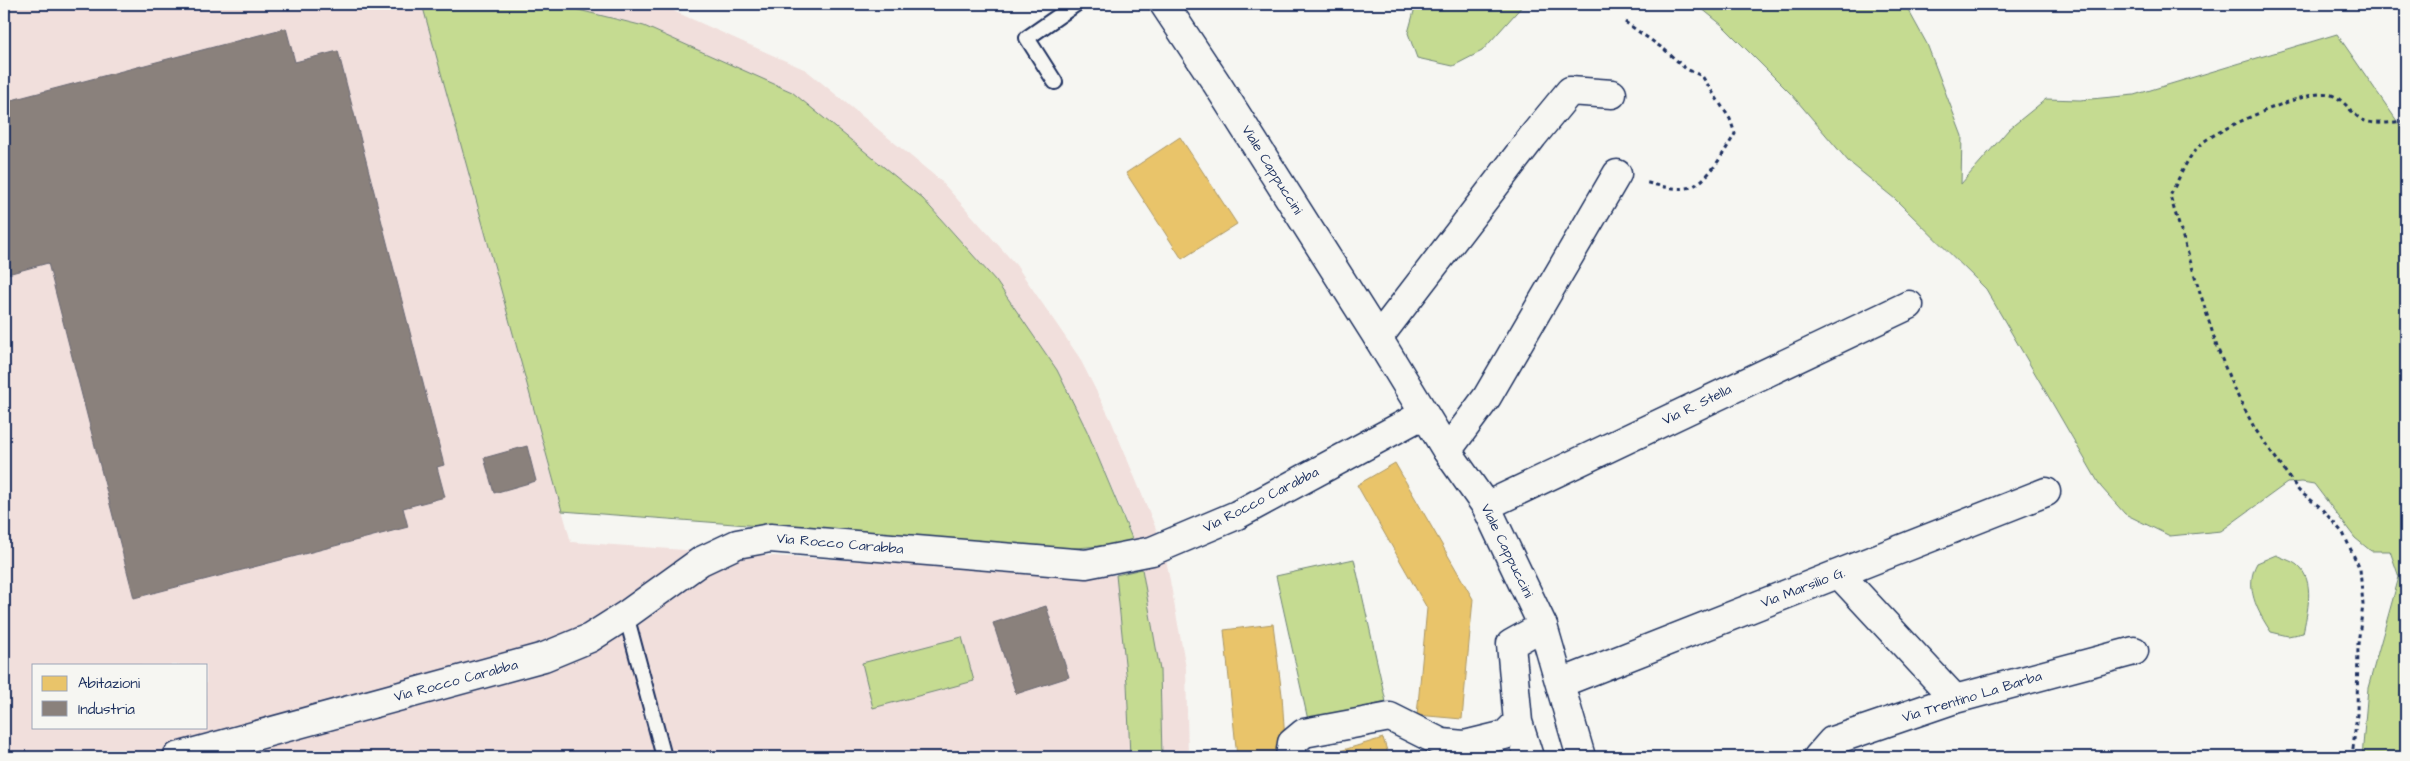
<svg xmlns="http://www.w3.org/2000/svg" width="2410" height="761" font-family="'Architects Daughter',sans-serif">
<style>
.built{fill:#f1dfdc;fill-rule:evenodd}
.green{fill:#c5db91;stroke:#708578}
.homes{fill:#e9c46a;stroke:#ab9766}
.industry{fill:#8a817c;stroke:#696873}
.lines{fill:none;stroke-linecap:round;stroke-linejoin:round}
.service-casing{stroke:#1b2f5e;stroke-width:18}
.minor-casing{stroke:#1b2f5e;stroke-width:31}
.tertiary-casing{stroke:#1b2f5e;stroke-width:31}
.path{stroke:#1b2f5e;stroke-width:3;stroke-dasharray:4 4;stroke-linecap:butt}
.service{stroke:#f6f6f2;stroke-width:14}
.minor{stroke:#f6f6f2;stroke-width:28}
.tertiary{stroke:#f6f6f2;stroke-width:28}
.labels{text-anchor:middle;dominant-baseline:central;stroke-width:5;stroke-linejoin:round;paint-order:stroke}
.street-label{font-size:14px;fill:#1b2f5e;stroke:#f6f6f2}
</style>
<rect width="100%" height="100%" fill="#f6f6f2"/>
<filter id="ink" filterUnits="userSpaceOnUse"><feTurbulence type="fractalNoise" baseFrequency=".02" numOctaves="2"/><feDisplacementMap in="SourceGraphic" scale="10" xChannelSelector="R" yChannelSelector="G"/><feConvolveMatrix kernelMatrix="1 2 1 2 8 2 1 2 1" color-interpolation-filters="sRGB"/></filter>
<g filter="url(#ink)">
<!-- built -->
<path class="built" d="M 4,4 L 422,4 L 571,542 L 756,555 L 1116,575 L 1127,683 L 1130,757 L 4,757 ZM 34,665 L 206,665 L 206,727 L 34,727 Z
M 554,4 L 658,4 L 806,70 L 941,181 L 1016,265 L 1079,357 L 1111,420 L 1164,548 L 1186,668 L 1188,757 L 1162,757 L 1160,670 L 1139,555 L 1122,512 L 1087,431 L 1057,370 L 996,281 L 923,199 L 644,26 Z"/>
<!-- green -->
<path class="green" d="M 422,4 L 554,4 L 644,26 L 792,92 L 923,199 L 996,281 L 1057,370 L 1087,431 L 1134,543 L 1065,549 L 562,511 Z
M 1416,4 L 1524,4 L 1482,51 L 1453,66 L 1417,58 L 1408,33 Z
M 1696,4 L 1905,4 L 1927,44 L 1962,136 L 1961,184 L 2009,129 L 2046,99 L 2080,100 L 2134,95 L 2337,34 L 2406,134 L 2406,757 L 2362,757 L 2368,688 L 2399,577 L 2390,551 L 2371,551 L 2355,538 L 2314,484 L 2302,482 L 2287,483 L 2221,531 L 2170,536 L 2125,514 L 2101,487 L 1986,289 L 1895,199 L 1848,161 L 1792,95 L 1722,25 Z
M 2276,555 C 2282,558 2292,561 2297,565 C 2316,580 2307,613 2303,633 L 2288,636 L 2271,632 C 2257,611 2244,586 2257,563 Z
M 1354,559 L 1386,702 L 1308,720 L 1276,576 Z
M 1142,569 L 1160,670 L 1162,757 L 1130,757 L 1127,683 L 1116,575 Z
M 962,637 L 974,681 L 873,708 L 862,663 Z"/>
<!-- homes -->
<path class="homes" d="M 1180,137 L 1237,224 L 1182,259 L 1126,173 Z
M 1395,463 L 1473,599 L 1462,719 L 1417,715 L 1427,608 L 1357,485 Z
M 1273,624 L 1282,695 L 1286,757 L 1237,757 L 1224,630 Z
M 1383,738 L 1389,757 L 1320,757 Z"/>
<!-- industry -->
<path class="industry" d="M 286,28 L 295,62 L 338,51 L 444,465 L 437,467 L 445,497 L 403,508 L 408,527 L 134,598 L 48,263 L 4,275 L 4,102 Z
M 527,446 L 536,481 L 494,493 L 484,458 Z
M 1046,606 L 1069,677 L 1016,694 L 993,623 Z"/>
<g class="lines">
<!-- service casing -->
<g class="service-casing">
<path id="service" d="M 1055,82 L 1027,38 L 1076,4
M 626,615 L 664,757"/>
</g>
<!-- minor casing -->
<g class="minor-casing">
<path id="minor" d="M 1378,338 L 1533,136 L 1570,91 L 1612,94
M 1447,451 L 1487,397 L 1617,174
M 1486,506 L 1909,305
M 1839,574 L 1955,699
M 1561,683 L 2046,492
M 177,757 L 544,657 L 590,638 L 626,615 L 701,561 L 737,544 L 770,538 L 1086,564 L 1152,551 L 1237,515 L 1424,414
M 1290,757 L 1292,743 L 1304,733 L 1390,717 L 1442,743 L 1464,745 L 1505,735 L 1518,722
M 1529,757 L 1518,722 L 1511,644 L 1543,626
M 1818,757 L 1832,741 L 1955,699 L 2134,651"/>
</g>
<!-- tertiary casing -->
<g class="tertiary-casing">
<path id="tertiary" d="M 1164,4 L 1217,84 L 1378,338 L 1447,451 L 1486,506 L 1543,626 L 1581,757"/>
</g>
<!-- path -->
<path class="path" d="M 1625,22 L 1665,50 L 1686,69 L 1702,76 L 1730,119 L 1735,134 C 1725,150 1707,185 1687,188 C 1673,190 1657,185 1644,182
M 2352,757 L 2357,714 L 2358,644 L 2363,605 L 2360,569 L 2343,533 L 2320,507 L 2299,491 L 2255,429 L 2233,387 L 2217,347 L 2170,196 C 2179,179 2187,157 2201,144 C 2217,129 2308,89 2328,94 C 2342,97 2348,109 2358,117 C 2370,127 2391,122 2406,121"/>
<!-- service -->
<use href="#service" class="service"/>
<!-- minor -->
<use href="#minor" class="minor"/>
<!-- tertiary -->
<use href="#tertiary" class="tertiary"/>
</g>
</g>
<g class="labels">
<!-- street labels -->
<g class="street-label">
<text transform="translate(1272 170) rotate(58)">Viale Cappuccini</text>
<text transform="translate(1697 405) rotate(-26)">Via R. Stella</text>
<text transform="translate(1261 500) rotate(-27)">Via Rocco Carabba</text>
<text transform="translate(840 544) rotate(5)">Via Rocco Carabba</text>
<text transform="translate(1507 551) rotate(64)">Viale Cappuccini</text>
<text transform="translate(1803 588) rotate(-21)">Via Marsilio G.</text>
<text transform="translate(456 681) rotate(-15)">Via Rocco Carabba</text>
<text transform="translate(1972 697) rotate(-17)">Via Trentino La Barba</text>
</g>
</g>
<!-- margin -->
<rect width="2410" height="761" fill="none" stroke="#f6f6f2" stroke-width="20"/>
<rect x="10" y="10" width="2390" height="741" fill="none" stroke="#1b2f5e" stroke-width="2" filter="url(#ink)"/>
<!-- legend -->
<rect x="32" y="664" width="175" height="65" fill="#f6f6f2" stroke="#9ea6b7"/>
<rect x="42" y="676" width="25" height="15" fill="#e9c46a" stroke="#9ea6b7"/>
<text x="78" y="688" font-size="15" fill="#1b2f5e">Abitazioni</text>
<rect x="42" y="701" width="25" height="15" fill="#8a817c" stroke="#9ea6b7"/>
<text x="78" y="714" font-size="15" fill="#1b2f5e">Industria</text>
</svg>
